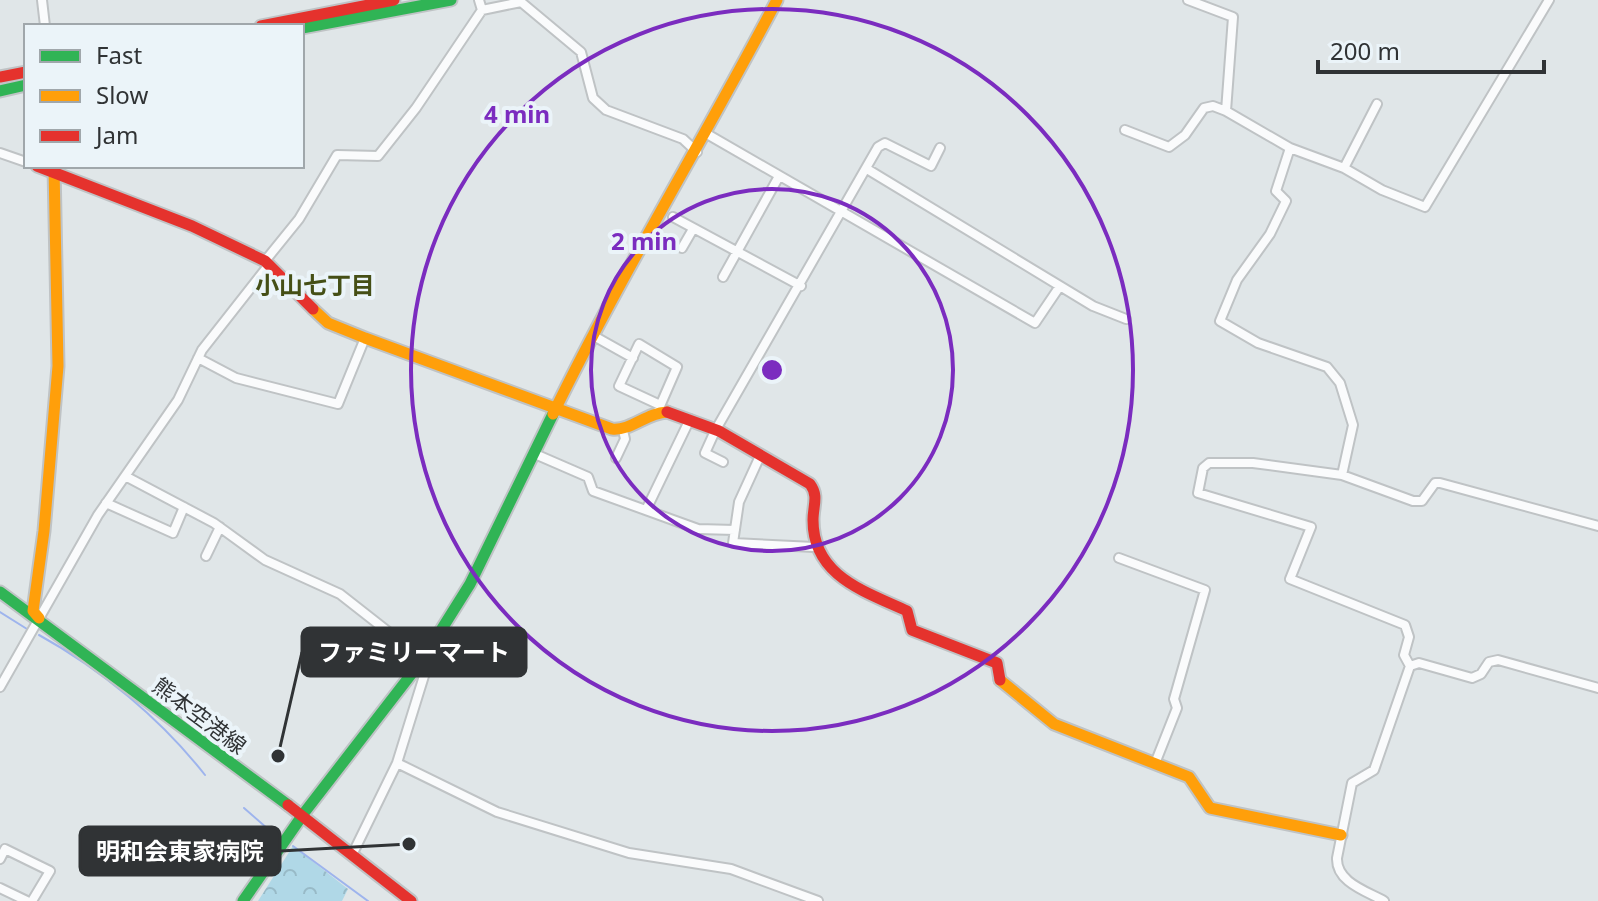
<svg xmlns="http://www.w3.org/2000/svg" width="1598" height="901" font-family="'Noto Sans','Noto Sans JP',sans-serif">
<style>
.park{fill:url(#park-crowns)}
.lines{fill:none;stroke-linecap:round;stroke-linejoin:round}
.stream{stroke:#9eb4ed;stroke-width:2}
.street-casing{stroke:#bfc3c5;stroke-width:12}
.fast-casing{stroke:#bfc3c5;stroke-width:15}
.slow-casing{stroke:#bfc3c5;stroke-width:15}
.jam-casing{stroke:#bfc3c5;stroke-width:15}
.street{stroke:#fafbfc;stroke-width:8}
.fast{stroke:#30b455;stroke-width:11}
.slow{stroke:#ff9f0a;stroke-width:11}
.jam{stroke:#e5322d;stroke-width:11}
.ring{fill:none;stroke:#7b2cbf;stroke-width:4}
.labels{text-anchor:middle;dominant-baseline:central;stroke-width:8;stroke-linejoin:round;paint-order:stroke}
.street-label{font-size:22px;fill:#303335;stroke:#ebf4f9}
.neighbourhood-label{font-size:24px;font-weight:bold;fill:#454f16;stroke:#ebf4f9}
.centre{fill:#7b2cbf;stroke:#ebf4f9;stroke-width:4}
.ring-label{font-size:24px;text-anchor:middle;font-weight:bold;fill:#7b2cbf;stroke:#ebf4f9;stroke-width:8;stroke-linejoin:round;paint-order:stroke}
.leader{fill:none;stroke:#303335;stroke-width:3}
.callout-dot{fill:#303335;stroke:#ebf4f9;stroke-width:3}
.callout{fill:#303335;stroke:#303335;stroke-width:3}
.callout-label{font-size:24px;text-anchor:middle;font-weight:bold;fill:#fff}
</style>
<defs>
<pattern id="park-crowns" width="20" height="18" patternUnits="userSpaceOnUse" patternTransform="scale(2)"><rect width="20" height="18" fill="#b0d8e7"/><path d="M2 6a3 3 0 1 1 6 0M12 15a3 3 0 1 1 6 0" fill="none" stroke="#98bac7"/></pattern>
</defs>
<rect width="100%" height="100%" fill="#e0e6e8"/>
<!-- park -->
<path class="park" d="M 293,846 L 348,889 L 342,901 L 258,901 Z"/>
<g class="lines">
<!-- stream -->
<path class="stream" d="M 0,612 L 27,629
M 39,635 C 101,669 161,719 205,775
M 244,808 L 276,836
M 293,846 L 368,901"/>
<!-- street casing -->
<g class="street-casing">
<path id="street" d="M 42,0 L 45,26
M 479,0 L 482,10 L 521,2 L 581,52 L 593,98 L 606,110 L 683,139 L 697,152
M 1188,0 L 1233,17 L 1226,111 L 1290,148 L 1344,168 L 1382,190 L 1425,207 L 1549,0
M 1125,130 L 1169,147 L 1185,135 L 1204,108 L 1213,106 L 1226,111
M 707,134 L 1035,323 L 1060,286
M 1290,148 L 1276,191 L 1286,201 L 1270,234 L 1237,280 L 1220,321 L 1258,343 L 1327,367 L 1340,383 L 1353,425 L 1342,475
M 0,153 L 26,162
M 1344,168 L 1377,104
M 867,169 L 1093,306 L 1126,319
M 673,217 L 801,286
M 682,248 L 693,229
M 265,261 L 299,219 L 337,155 L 378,156 L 416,108 L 482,10
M 723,277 L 778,178
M 592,335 L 633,358
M 198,358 L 236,378 L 338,404 L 365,338
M 657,413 L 677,367 L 639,344 L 619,386 L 660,405
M 535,454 L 588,477 L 593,491 L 698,529 L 735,530
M 760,456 L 739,502 L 733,543 L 814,547
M 616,458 L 625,439 L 623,430
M 723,462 L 705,453 L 715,431 L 878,147 L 885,143 L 931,166 L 940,148
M 127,477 L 214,523 L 265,560 L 340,594 L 428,663 L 397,763 L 353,853
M 106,503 L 173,533 L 184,507
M 646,510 L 690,419
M 206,556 L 220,527
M 1119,558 L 1205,590 L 1174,699 L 1177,708 L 1156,761
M 1410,666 L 1419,663 L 1472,678 L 1481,674 L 1489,662 L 1498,660 L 1598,688
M 0,687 L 98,515 L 178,400 L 202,350 L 268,266
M 397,763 L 497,812 L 629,853 L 731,869 L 818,901
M 0,859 L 5,849 L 50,871 L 32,901
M 0,888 L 27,901
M 1384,901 C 1366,891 1336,882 1337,858 L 1352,783 L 1374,770 L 1410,666 L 1404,655 L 1409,637 L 1405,625 L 1290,579 L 1311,527 L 1198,493 L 1203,468 L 1209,463 L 1253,463 L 1342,475 L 1413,501 L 1422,501 L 1435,483 L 1440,483 L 1598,526"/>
</g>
<!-- fast casing -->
<g class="fast-casing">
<path id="fast" d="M 302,28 L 451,0
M 0,91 L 26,85
M 0,592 L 288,805
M 304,813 L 423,659 L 470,584 L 553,414
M 243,901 L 302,816"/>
</g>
<!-- slow casing -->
<g class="slow-casing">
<path id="slow" d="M 313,309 L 328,323 L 365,338 L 612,429 C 631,431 646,413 667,412
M 553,414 C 622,273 704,139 777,0
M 39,618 L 33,611 L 44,531 L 58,366 L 54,167
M 1000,680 L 1054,724 L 1189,777 L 1210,808 L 1341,835"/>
</g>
<!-- jam casing -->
<g class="jam-casing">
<path id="jam" d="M 261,26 L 394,0
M 0,77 L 26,72
M 37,166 L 192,226 L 265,261 L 313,309
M 667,412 L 719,431 L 810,484 C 819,496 813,506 813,520 C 813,576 864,591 907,611 L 912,630 L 997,663 L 1000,680
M 288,805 L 411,901"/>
</g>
<!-- street -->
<use href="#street" class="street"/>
<!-- fast -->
<use href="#fast" class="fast"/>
<!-- slow -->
<use href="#slow" class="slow"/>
<!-- jam -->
<use href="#jam" class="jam"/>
</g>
<!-- distance rings -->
<g class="ring">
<circle cx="772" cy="370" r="181"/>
<circle cx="772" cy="370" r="361"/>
</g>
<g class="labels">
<!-- street labels -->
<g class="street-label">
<text transform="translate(200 715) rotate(37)">熊本空港線</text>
</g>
<!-- neighbourhood labels -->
<g class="neighbourhood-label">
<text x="315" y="284">小山七丁目</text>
</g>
</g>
<circle cx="772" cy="370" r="12" class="centre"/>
<g class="ring-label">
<text x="517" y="123">4 min</text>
<text x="644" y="250">2 min</text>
</g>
<!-- callouts -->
<path class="leader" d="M278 756L302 652M409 844L280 851"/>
<g class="callout-dot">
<circle cx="278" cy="756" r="8"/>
<circle cx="409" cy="844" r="8"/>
</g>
<g class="callout">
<rect x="302" y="628" width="224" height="48" rx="8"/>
<rect x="80" y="827" width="200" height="48" rx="8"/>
</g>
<g class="callout-label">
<text x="414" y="661">ファミリーマート</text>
<text x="180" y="860">明和会東家病院</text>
</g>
<!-- legend -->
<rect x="24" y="24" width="280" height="144" fill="#ebf4f9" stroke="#a0a7ab" stroke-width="2"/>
<rect x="40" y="50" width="40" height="12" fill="#30b455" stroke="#a0a7ab" stroke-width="2"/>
<text x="96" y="64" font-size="24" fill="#303335">Fast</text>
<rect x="40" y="90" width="40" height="12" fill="#ff9f0a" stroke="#a0a7ab" stroke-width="2"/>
<text x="96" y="104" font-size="24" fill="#303335">Slow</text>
<rect x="40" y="130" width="40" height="12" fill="#e5322d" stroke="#a0a7ab" stroke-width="2"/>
<text x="96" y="144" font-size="24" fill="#303335">Jam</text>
<!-- scale -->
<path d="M1318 60v12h226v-12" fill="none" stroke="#303335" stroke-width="4"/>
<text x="1330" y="60" font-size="24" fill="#303335" stroke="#ebf4f9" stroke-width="6" paint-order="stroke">200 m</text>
</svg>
